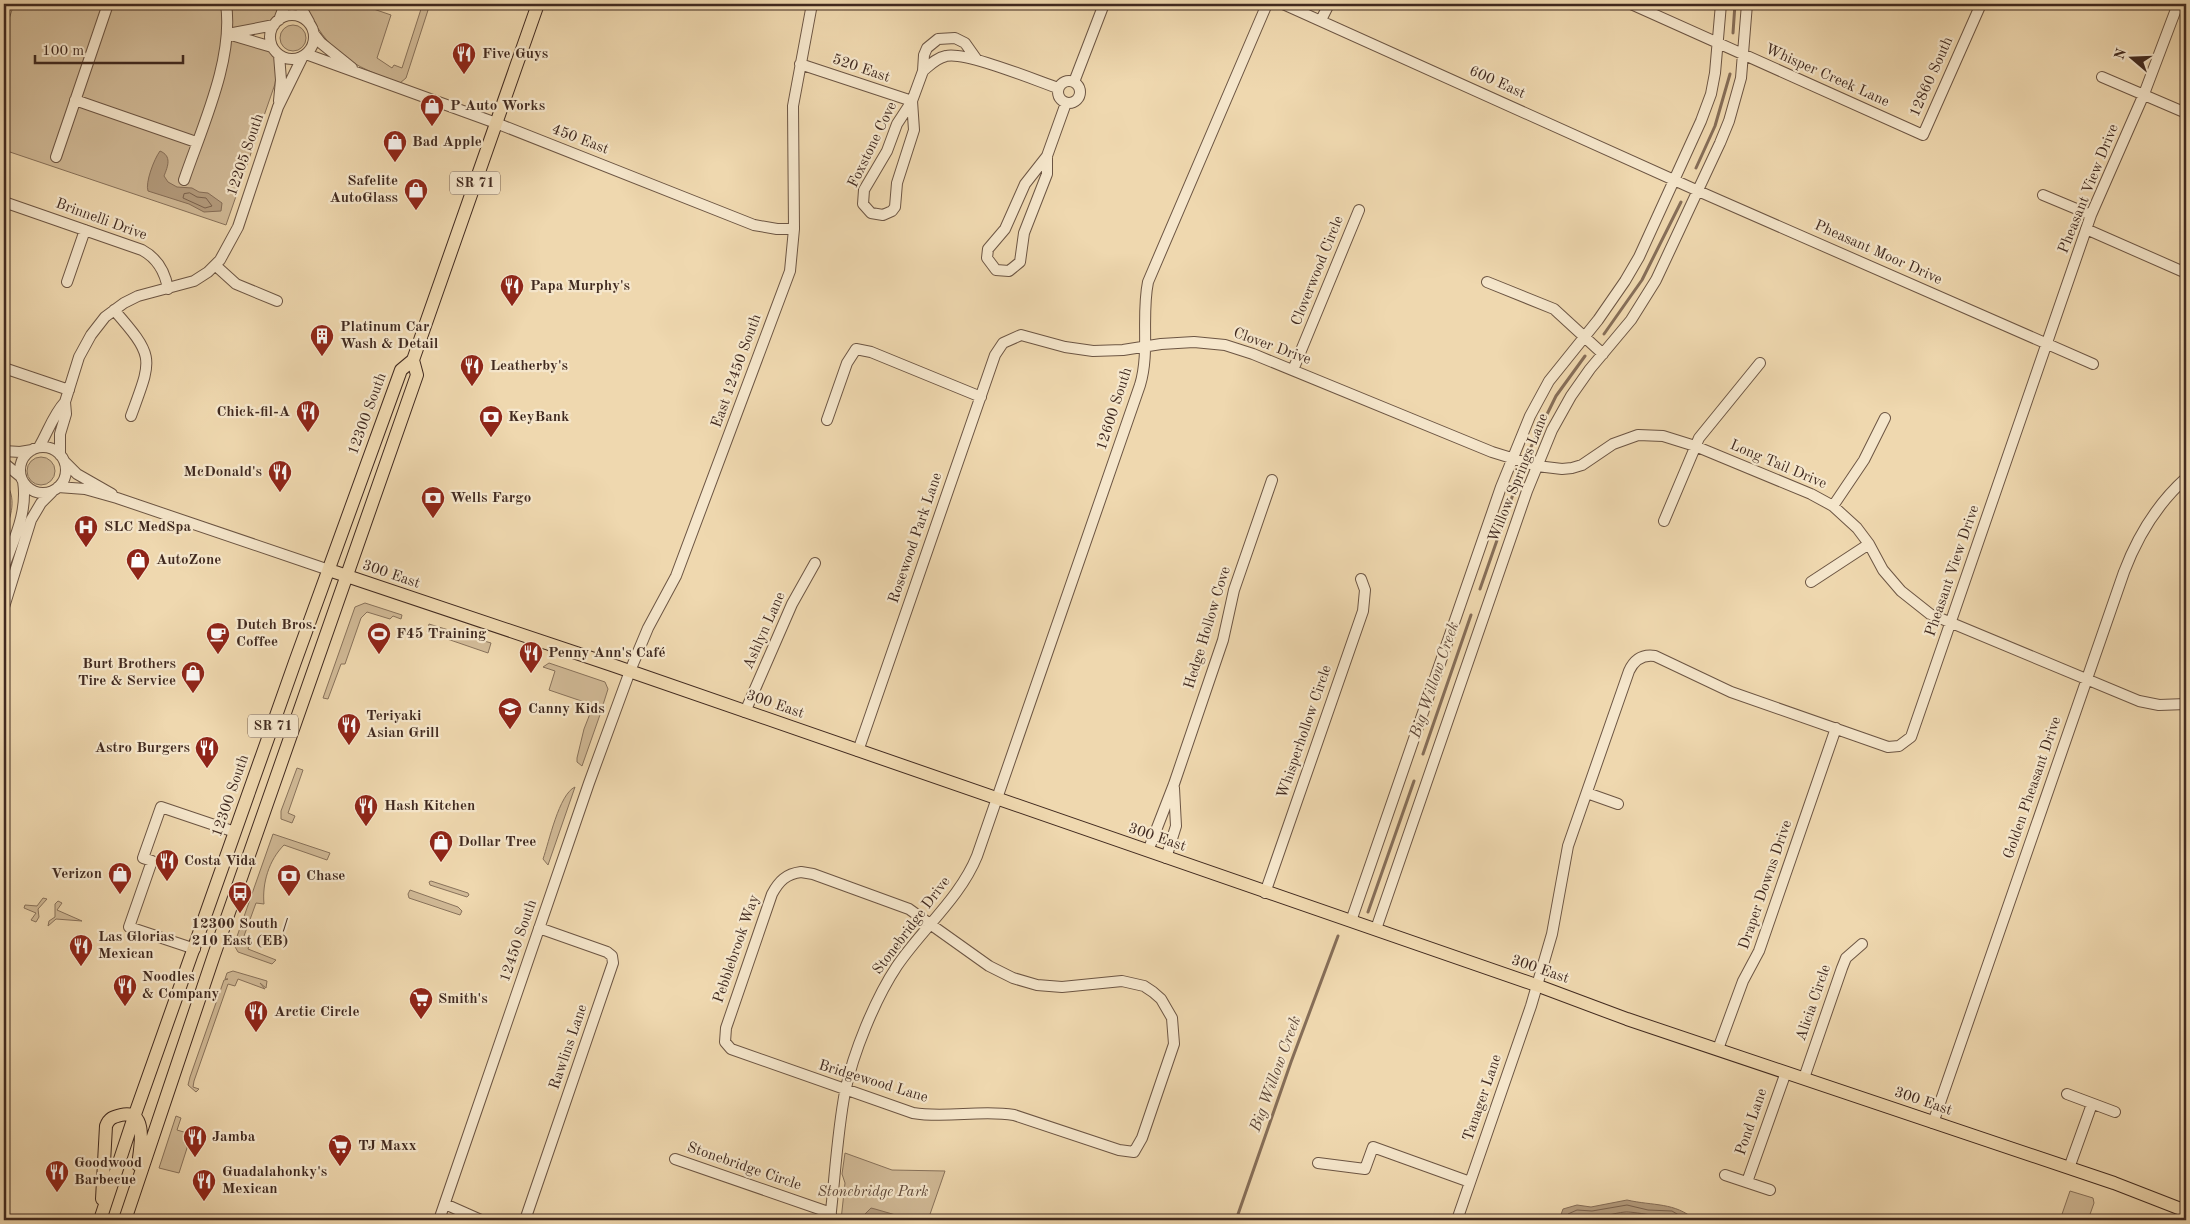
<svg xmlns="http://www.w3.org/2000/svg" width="2190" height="1224" font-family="'Old Standard TT',serif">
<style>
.green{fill:#d1ba97;stroke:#88725b}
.water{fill:#b49c7e;stroke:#866e58}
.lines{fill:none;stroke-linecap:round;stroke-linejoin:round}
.shore{stroke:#7a624e;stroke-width:1}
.stream{stroke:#866e58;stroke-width:3}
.minor-casing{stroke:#6c5543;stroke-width:12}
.major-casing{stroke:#40291f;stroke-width:14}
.minor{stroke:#f5e6cb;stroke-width:10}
.major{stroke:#efd8af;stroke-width:12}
.labels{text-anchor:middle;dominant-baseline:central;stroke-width:4.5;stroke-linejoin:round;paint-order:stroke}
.shield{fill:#f5e6cb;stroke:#766253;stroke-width:1}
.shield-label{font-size:14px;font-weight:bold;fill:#40291f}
.poi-label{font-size:15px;font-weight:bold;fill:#40291f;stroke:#f5e6cb;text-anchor:start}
.street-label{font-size:15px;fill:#40291f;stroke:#f5e6cb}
.park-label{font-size:15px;font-style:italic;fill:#5d4637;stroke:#f5e6cb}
.water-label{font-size:16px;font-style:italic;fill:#5d4637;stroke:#f5e6cb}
</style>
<rect width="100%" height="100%" fill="#efd8af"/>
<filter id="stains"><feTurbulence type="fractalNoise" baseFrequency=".004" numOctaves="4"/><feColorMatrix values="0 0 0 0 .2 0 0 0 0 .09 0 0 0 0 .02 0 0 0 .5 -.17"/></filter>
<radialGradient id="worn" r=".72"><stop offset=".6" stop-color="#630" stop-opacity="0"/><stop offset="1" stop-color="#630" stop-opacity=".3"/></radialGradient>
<!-- green -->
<path class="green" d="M 14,4 L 280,4 L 279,20 L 229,34 L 274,50 L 279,55 L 275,84 L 226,225 L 4,150 L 4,34 Z
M 304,4 L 359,4 L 391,15 L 377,58 L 392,68 L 394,65 L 402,68 L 422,6 L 415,4 L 430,4 L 406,78 L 400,83 C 349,65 329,53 304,4 Z
M280 38a13 13 0 1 1 26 0a13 13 0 1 1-26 0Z
M27 471a14 14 0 1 1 28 0a14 14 0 1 1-28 0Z
M 4,480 C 18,499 11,515 4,535 Z
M 365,603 L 402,615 L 401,619 L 393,616 L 390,619 L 367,612 L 361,618 L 345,664 L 341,664 L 328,699 L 323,698 L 355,607 Z
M 429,624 L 491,643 L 488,653 L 427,632 Z
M 549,663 L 605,682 L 608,689 L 602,708 L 549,690 L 555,671 L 543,667 Z
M 593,706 L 602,709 L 582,766 L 577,762 L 577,758 L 584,729 Z
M 297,768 L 303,770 L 288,813 L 295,816 L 292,823 L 281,819 L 281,811 Z
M 575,787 L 548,865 L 543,859 C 549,842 559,794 575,787 Z
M 273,834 L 330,853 L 327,860 L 284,845 C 269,860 262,883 264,904 L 256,903 L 244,936 L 251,939 L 248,949 L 276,960 L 272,964 L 238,952 L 234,945 Z
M 431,881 L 468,893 L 469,895 L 467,897 L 430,885 L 429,882 Z
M 410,890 L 458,907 L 462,911 L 460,915 L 409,898 L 408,894 Z
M 43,898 L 47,899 L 38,909 L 39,917 L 36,922 L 31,920 L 36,913 L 24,908 L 25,905 L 37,906 Z
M 58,901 L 62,903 L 57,910 L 82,921 L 56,919 L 48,926 L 49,921 L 55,917 L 55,904 Z
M 233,971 L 267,981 L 266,988 L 260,983 L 265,989 L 238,979 L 235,986 L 228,984 L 194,1081 L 193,1087 L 199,1089 L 196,1092 L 188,1085 L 190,1077 L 224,980 L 228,979 L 225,979 L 227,973 Z
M 176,1116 L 181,1118 L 177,1130 L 187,1133 L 184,1143 L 188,1145 L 179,1173 L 159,1168 Z
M 845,1153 L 892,1170 L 945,1171 L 928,1220 L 841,1220 L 845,1183 L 842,1174 Z
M 2070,1191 L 2093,1198 L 2094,1203 L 2088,1220 L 2060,1220 Z"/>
<!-- water -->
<path class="water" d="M 160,151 C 172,156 168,166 164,176 L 168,182 L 177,187 L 192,188 L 199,192 L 208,193 L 222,203 L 221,211 L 204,212 L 189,204 L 148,191 C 145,183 154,159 160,151 Z
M 1627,1200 C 1653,1206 1675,1202 1695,1220 L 1559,1220 L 1563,1209 L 1577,1205 L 1591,1207 Z
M 871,1208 L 875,1209 L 913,1220 L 861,1220 L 864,1215 Z"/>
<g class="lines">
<!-- shore -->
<path class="shore" d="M 190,193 L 197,197 L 206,198 L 212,206 L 205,208 L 183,198 L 184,194 Z
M 1565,1220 L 1568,1214 L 1577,1210 L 1592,1211 L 1627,1205 L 1648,1210 L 1672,1211 L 1687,1220
M 1571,1220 C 1577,1215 1582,1218 1590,1218 C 1602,1218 1613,1213 1625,1212 C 1629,1211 1672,1218 1675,1220"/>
<!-- stream -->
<path class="stream" d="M 1733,33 L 1735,4
M 1696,168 L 1715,126 L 1730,74
M 1604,334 L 1642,280 L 1681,202
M 1529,451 L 1556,396 L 1585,356
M 1480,589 L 1518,480
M 1423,754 L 1471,615
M 1368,912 L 1414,781
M 1236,1220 L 1291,1062 L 1338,936"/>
<!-- minor casing -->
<g class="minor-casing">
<path id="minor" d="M 299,4 L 309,22
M 1283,4 L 1705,194 L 2093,364
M 1631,4 L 1923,135 L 1981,4
M270 37a22 22 0 1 1 44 0a22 22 0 1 1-44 0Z
M 279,20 L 285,4
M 1321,20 L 1329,4
M 228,34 L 274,25
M 228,34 L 272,47
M 314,34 L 321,43 L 352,68
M 306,54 L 496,123 L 754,225 L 777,229 L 794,229
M 279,55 L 281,80 L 279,101
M 800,64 L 912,101
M 923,71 C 930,65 936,58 946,56 C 965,51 1037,81 1058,88
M 2102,77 L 2186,113
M1058 92a11 11 0 1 1 22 0a11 11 0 1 1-22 0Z
M 1074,82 L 1104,4
M 75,100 L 196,142
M 912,101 L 914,130 L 897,183 L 895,207 L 892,211 L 883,215 L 871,213 L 863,204 L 864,190 L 887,151 L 897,124 L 912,101 L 923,71 L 924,55 L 927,48 L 938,39 L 955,38 L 965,43 L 977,60
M 1047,156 L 1025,184 L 1005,229 L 988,249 L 987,258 L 996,270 L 1009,271 L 1020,262 L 1024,233 L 1047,174 L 1047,156 L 1066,103
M 56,157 L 108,4
M 184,180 C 202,127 234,59 226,4
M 2043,195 L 2091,215
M 4,202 L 142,250 C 157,258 165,271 168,289
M 2086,229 L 2186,273
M 215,265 L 236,284 L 277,301
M 67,282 L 85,230
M 1487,282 L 1554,309 L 1603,354
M 114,310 C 156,358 152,358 131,416
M 4,368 L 69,390
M 1293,370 L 1359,210
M 827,420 L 847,363 L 856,349 L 871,352 L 981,397
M 39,447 C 48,432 53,415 65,402
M20 470a23 23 0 1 1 46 0a23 23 0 1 1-46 0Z
M 4,451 L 20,452 L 32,450
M 60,455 L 60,434 L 66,414 L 65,402 L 79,357 L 91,335 L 105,317 L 124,303 L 138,296 L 194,281 L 208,272 L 220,260 L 238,227 L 278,107 L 303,56
M 65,462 L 77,474 L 112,494
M 4,463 L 21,477
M 58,487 L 85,489 L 117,498 L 329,570
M 1833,506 L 1864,460 L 1885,418
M 1664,521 L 1699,438 L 1760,363
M 4,567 C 14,539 28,512 23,481
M 1811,582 L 1869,544
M 4,607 L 31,520 L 41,503 L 52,492
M 745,712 L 792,604 L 815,563
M 858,751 L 995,355 L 1003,343 L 1021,335 L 1065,347 L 1093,351 L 1123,350 L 1161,344 L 1194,342 L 1225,345 L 1253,354 L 1492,452 L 1537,466 L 1562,469 L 1572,468 L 1582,465 L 1613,444 L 1638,435 L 1663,436 L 1695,446 L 1811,494 L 1833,506 L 1857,528 L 1869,544 L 1883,570 L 1901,591 L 1930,614 L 2139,701 L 2159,705 L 2186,704
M 1587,793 L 1618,804
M 1148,851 L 1174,784 L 1223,640 L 1234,590 L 1272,480
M 1166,858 L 1176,826 L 1174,788
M 801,872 L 813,874 L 909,909 L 989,966 L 1013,978 L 1037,985 L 1062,987 L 1122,981 L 1144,986 L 1153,992 L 1161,999 L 1172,1018 L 1174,1044 L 1142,1138 L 1134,1152 L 1119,1150 L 1014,1115 C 980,1109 947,1119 913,1113 L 731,1049 L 725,1042 L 726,1028 L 772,894 C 779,881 786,874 801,872 Z
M 1265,893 L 1363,611 L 1365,590 L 1361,579
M 1351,921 L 1501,487 L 1530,416 L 1549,381 L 1598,320 L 1625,281 L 1639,257 L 1701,121 L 1711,94 L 1715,73 L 1721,4
M 1376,929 L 1527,491 L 1552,430 L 1571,396 L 1590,369 L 1631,320 L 1656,280 L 1720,143 L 1729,121 L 1741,78 L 1747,4
M 195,949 L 129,927 L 152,861 L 143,858 L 161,807 L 235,832
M 1718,1049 L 1743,981 L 1759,951 L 1836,728
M 1804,1078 L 1842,968 L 1846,958 L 1862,944
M 2067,1094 L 2115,1112
M 1933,1123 L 2124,572 C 2138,535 2157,504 2186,478
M 675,1159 L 831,1213
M 1318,1163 L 1365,1169 L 1373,1147 L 1470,1182
M 2069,1168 L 2092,1104
M 1725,1175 L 1770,1190
M 1747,1182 L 1786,1072
M 445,1204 L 481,1220
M 439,1220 L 589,783 L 630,671 L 648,628 L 676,576 L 790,271 L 794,229 L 793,106 L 812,4
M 525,1220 L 613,963 L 612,956 L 607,952 L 539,928
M 830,1220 C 835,1178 837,1134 845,1092 C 853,1053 875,999 897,966 C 922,929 960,898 977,856 L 1140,385 C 1150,352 1141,316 1148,282 L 1267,4
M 1457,1220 L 1531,1006 L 1552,934 L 1568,846 L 1629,671 C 1634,660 1642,654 1655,656 L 1731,692 L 1888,747 L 1899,746 L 1911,737 L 2091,215 L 2144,94 L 2178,4"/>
</g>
<!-- major casing -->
<g class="major-casing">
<path id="major" d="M 329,570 L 612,665 L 1536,985 L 1627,1019 L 2114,1183 L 2186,1211
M 102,1199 L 106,1126 C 109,1118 113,1117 121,1115 C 149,1108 140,1149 138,1165
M 100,1220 L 134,1117 L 295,662 L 401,370 L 413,360 L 538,4
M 125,1220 L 214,955 L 417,375 L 413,360"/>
</g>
<!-- minor -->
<use href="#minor" class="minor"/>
<!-- major -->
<use href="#major" class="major"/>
</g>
<!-- icons -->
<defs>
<g id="restaurant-pin" transform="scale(1.25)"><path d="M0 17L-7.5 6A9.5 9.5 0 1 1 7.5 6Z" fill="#8f2418" stroke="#f5e6cb"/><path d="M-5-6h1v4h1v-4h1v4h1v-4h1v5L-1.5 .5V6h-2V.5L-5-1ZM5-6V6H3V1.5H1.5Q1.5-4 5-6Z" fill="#fff"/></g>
<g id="shop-pin" transform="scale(1.25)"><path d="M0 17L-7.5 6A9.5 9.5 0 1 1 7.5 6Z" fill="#8f2418" stroke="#f5e6cb"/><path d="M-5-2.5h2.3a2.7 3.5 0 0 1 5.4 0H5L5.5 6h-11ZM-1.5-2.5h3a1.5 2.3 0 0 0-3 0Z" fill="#fff"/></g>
<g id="building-pin" transform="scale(1.25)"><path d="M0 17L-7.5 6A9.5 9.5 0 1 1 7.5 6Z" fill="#8f2418" stroke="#f5e6cb"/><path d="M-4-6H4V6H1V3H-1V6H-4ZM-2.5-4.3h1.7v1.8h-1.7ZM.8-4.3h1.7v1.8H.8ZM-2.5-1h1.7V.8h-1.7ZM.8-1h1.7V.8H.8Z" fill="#fff"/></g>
<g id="bank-pin" transform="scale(1.25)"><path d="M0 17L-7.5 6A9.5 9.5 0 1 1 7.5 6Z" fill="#8f2418" stroke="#f5e6cb"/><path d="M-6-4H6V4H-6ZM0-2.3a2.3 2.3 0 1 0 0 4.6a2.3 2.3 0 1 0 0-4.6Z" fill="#fff"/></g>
<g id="hospital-pin" transform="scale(1.25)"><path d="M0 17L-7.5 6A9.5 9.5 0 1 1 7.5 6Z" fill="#8f2418" stroke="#f5e6cb"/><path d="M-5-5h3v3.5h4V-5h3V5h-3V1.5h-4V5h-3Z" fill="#fff"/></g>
<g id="cafe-pin" transform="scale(1.25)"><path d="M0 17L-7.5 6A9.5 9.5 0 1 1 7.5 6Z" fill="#8f2418" stroke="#f5e6cb"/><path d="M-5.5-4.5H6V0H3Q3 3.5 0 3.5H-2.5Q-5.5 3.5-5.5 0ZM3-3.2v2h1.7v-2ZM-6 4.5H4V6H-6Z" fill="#fff"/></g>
<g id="stadium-pin" transform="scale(1.25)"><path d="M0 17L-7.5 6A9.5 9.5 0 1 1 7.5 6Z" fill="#8f2418" stroke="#f5e6cb"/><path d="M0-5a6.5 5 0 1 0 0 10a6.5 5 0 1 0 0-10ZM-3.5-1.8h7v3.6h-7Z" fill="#fff"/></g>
<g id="school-pin" transform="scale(1.25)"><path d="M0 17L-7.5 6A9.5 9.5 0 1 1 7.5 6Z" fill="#8f2418" stroke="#f5e6cb"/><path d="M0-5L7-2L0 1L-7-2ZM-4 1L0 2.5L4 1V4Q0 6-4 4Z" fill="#fff"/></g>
<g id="bus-pin" transform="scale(1.25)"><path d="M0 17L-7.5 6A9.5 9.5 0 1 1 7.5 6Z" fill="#8f2418" stroke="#f5e6cb"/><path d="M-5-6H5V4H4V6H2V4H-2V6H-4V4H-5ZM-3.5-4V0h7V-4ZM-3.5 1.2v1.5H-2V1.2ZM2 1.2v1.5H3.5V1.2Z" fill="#fff"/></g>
<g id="supermarket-pin" transform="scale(1.25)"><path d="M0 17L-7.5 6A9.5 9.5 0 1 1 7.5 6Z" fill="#8f2418" stroke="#f5e6cb"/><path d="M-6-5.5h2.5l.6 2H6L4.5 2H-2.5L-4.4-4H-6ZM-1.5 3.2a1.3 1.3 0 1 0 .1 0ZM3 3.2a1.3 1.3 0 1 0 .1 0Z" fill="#fff"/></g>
</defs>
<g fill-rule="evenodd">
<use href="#restaurant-pin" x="464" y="54"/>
<use href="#shop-pin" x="432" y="106"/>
<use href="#shop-pin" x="395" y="142"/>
<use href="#shop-pin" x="416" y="190"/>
<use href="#restaurant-pin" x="512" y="286"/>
<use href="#building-pin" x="322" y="336"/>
<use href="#restaurant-pin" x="472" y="366"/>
<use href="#restaurant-pin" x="308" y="412"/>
<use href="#bank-pin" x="491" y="417"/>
<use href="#restaurant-pin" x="280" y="472"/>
<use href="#bank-pin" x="433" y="498"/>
<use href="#hospital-pin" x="86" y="527"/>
<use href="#shop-pin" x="138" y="560"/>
<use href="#cafe-pin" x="218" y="634"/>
<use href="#stadium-pin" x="379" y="634"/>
<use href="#restaurant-pin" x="531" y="653"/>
<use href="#shop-pin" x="193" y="673"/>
<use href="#school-pin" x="510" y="709"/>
<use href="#restaurant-pin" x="349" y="725"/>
<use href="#restaurant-pin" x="207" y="748"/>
<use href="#restaurant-pin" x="366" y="806"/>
<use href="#shop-pin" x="441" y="842"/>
<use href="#restaurant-pin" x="167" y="861"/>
<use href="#shop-pin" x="120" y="874"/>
<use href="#bank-pin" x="289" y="876"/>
<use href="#bus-pin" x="240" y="893"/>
<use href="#restaurant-pin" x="81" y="946"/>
<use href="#restaurant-pin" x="125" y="986"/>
<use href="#supermarket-pin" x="421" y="999"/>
<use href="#restaurant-pin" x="256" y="1012"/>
<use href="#restaurant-pin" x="195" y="1137"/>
<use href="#supermarket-pin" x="340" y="1146"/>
<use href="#restaurant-pin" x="57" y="1172"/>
<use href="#restaurant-pin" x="204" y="1181"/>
</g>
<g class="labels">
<!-- shield labels -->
<g class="shield">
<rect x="450" y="171.5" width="50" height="23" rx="4"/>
<rect x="248" y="714.5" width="50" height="23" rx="4"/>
</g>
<g class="shield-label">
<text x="475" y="183">SR 71</text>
<text x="273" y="726">SR 71</text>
</g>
<!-- poi labels -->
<g class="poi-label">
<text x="482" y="54">Five Guys</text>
<text x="450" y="106">P Auto Works</text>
<text x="412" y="142">Bad Apple</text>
<text x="398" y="181" text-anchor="end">Safelite<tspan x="398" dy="17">AutoGlass</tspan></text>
<text x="530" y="286">Papa Murphy's</text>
<text x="340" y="327">Platinum Car<tspan x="340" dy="17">Wash &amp; Detail</tspan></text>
<text x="490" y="366">Leatherby's</text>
<text x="290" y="412" text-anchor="end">Chick-fil-A</text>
<text x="508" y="417">KeyBank</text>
<text x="262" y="472" text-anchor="end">McDonald's</text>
<text x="450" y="498">Wells Fargo</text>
<text x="104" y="527">SLC MedSpa</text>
<text x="156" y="560">AutoZone</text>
<text x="236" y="625">Dutch Bros.<tspan x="236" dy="17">Coffee</tspan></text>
<text x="396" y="634">F45 Training</text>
<text x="548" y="653">Penny Ann's Café</text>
<text x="176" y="664" text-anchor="end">Burt Brothers<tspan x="176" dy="17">Tire &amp; Service</tspan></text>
<text x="528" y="709">Canny Kids</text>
<text x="366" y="716">Teriyaki<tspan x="366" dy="17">Asian Grill</tspan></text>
<text x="190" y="748" text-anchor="end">Astro Burgers</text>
<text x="384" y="806">Hash Kitchen</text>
<text x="458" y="842">Dollar Tree</text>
<text x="184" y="861">Costa Vida</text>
<text x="102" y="874" text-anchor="end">Verizon</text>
<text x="306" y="876">Chase</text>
<text x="240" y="924" text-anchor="middle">12300 South /<tspan x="240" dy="17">210 East (EB)</tspan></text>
<text x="98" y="937">Las Glorias<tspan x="98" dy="17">Mexican</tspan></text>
<text x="142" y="977">Noodles<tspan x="142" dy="17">&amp; Company</tspan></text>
<text x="438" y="999">Smith's</text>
<text x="274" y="1012">Arctic Circle</text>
<text x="212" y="1137">Jamba</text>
<text x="358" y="1146">TJ Maxx</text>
<text x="74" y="1163">Goodwood<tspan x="74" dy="17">Barbecue</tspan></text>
<text x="222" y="1172">Guadalahonky's<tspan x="222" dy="17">Mexican</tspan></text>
</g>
<!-- street labels -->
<g class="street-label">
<text transform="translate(861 69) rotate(19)">520 East</text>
<text transform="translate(1827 76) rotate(24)">Whisper Creek Lane</text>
<text transform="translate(1932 77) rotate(-66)">12860 South</text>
<text transform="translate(1497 83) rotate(24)">600 East</text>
<text transform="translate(580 140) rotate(21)">450 East</text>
<text transform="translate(873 145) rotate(-64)">Foxstone Cove</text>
<text transform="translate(246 155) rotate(-71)">12205 South</text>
<text transform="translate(2089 189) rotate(-68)">Pheasant View Drive</text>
<text transform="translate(101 220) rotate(20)">Brinnelli Drive</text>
<text transform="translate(1878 253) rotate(24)">Pheasant Moor Drive</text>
<text transform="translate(1318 271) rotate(-68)">Cloverwood Circle</text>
<text transform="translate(1272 347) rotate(20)">Clover Drive</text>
<text transform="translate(737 371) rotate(-70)">East 12450 South</text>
<text transform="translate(1115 409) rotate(-72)">12600 South</text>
<text transform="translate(368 414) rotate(-70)">12300 South</text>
<text transform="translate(1778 465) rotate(23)">Long Tail Drive</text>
<text transform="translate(1519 478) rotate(-68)">Willow Springs Lane</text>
<text transform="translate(916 538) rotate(-71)">Rosewood Park Lane</text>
<text transform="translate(1953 571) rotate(-71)">Pheasant View Drive</text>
<text transform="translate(391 575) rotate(19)">300 East</text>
<text transform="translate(1208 628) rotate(-73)">Hedge Hollow Cove</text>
<text transform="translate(765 631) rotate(-66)">Ashlyn Lane</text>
<text transform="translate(775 705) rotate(19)">300 East</text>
<text transform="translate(1305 732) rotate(-71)">Whisperhollow Circle</text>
<text transform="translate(2033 788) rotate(-71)">Golden Pheasant Drive</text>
<text transform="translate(231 796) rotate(-71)">12300 South</text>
<text transform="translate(1157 838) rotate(19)">300 East</text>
<text transform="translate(1766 885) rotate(-71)">Draper Downs Drive</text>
<text transform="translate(912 926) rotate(-53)">Stonebridge Drive</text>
<text transform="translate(519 941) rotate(-71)">12450 South</text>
<text transform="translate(737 949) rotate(-71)">Pebblebrook Way</text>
<text transform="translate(1540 970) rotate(19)">300 East</text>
<text transform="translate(1814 1003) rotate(-71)">Alicia Circle</text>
<text transform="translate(569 1047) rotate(-71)">Rawlins Lane</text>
<text transform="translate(873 1082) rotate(17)">Bridgewood Lane</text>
<text transform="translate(1483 1098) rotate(-71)">Tanager Lane</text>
<text transform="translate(1923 1102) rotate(19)">300 East</text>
<text transform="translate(1752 1122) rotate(-71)">Pond Lane</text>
<text transform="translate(744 1167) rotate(19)">Stonebridge Circle</text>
</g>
<!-- park labels -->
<g class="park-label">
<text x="873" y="1192">Stonebridge Park</text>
</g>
<!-- water labels -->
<g class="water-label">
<text transform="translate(1435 680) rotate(-71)">Big Willow Creek</text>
<text transform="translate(1276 1074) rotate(-70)">Big Willow Creek</text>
</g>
</g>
<!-- margin -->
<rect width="2190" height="1224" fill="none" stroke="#efd8af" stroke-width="20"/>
<rect x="5" y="5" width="2180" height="1214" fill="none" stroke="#40291f" stroke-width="2.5"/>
<rect x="10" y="10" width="2170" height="1204" fill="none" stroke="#40291f"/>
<!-- north arrow -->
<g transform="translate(2132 58) rotate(289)" stroke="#f5e6cb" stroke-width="4" paint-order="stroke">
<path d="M0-4L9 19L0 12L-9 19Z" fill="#40291f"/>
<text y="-8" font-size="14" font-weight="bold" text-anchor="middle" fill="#40291f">N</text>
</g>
<!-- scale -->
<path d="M35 55v8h148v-8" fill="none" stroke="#40291f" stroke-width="2.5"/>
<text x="42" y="55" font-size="15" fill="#40291f" stroke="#f5e6cb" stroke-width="4" paint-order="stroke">100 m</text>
<rect width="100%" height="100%" filter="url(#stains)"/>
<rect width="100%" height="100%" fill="url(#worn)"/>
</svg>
